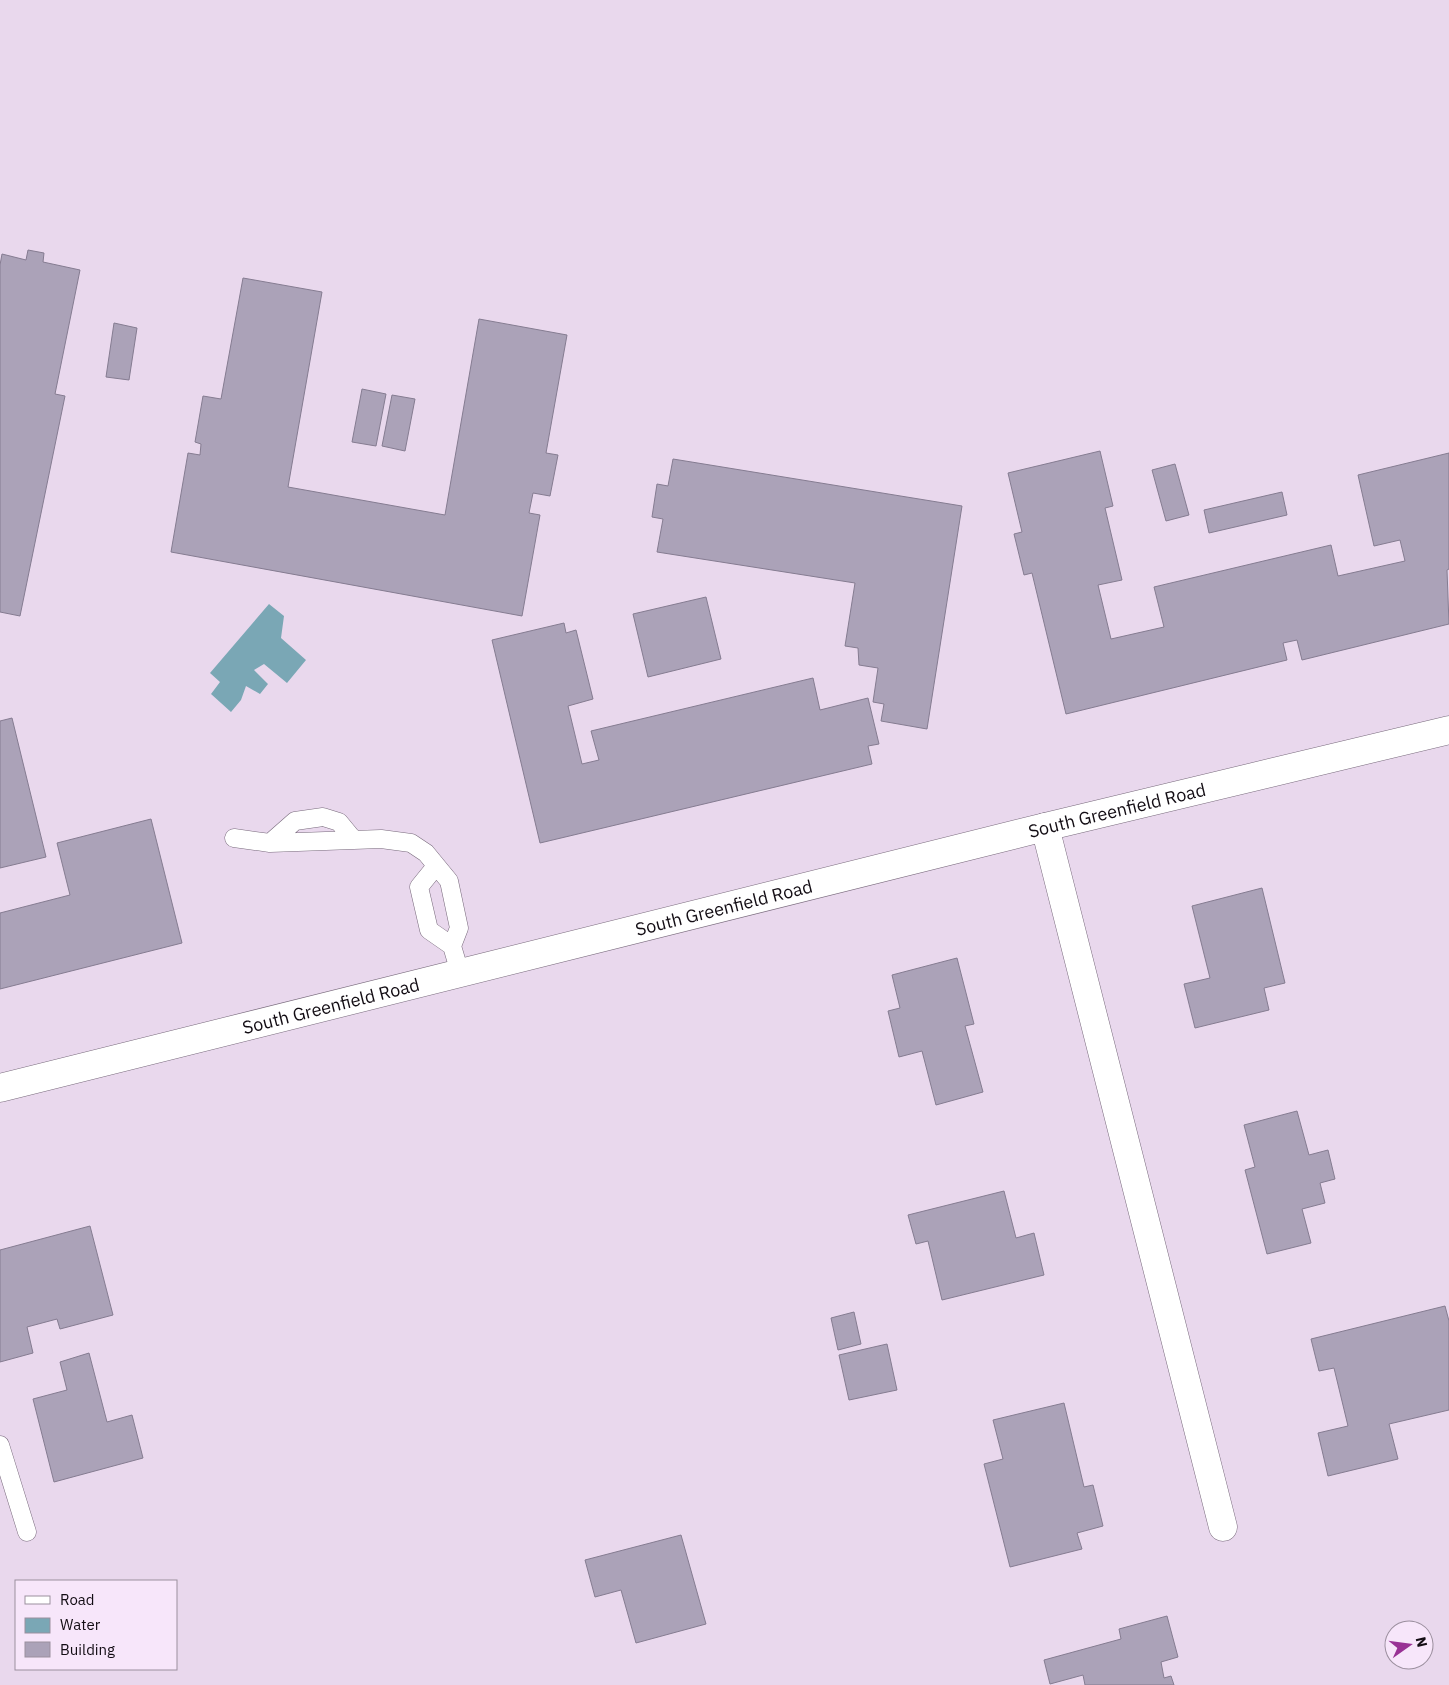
<svg xmlns="http://www.w3.org/2000/svg" width="1449" height="1685" font-family="'IBM Plex Sans',sans-serif">
<style>
.water{fill:#7aa7b5}
.building{fill:#aba2b8;stroke:#857c91}
.lines{fill:none;stroke-linecap:round;stroke-linejoin:round}
.service-casing{stroke:#786a7c;stroke-width:19}
.minor-casing{stroke:#786a7c;stroke-width:29}
.tertiary-casing{stroke:#786a7c;stroke-width:29}
.service{stroke:#fff;stroke-width:18}
.minor{stroke:#fff;stroke-width:28}
.tertiary{stroke:#fff;stroke-width:28}
.labels{text-anchor:middle;dominant-baseline:central;stroke-width:5;stroke-linejoin:round;paint-order:stroke}
.street-label{font-size:18px;fill:#120c13;stroke:#f7e6fa}
</style>
<rect width="100%" height="100%" fill="#e9d8ed"/>
<!-- water -->
<path class="water" d="M 269,604 L 284,616 L 281,638 L 306,660 L 287,683 L 264,664 L 254,670 L 268,684 L 260,694 L 246,686 L 241,700 L 231,712 L 211,694 L 220,682 L 210,673 Z"/>
<!-- building -->
<path class="building" d="M 28,250 L 44,253 L 43,262 L 80,270 L 55,394 L 65,396 L 20,616 L 0,612 L 0,265 L 2,254 L 26,260 Z
M 243,278 L 322,292 L 288,487 L 445,515 L 479,319 L 567,335 L 546,453 L 558,455 L 550,496 L 533,493 L 529,513 L 540,515 L 522,616 L 171,552 L 188,453 L 200,455 L 201,444 L 195,442 L 203,396 L 221,399 Z
M 114,323 L 137,328 L 129,380 L 106,377 Z
M 362,389 L 386,394 L 376,446 L 352,442 Z
M 392,395 L 415,399 L 405,451 L 382,446 Z
M 1100,451 L 1113,506 L 1105,508 L 1122,580 L 1098,585 L 1111,639 L 1164,627 L 1154,587 L 1331,545 L 1338,576 L 1405,561 L 1400,540 L 1374,546 L 1358,475 L 1449,453 L 1449,569 L 1447,570 L 1449,624 L 1302,660 L 1297,640 L 1283,643 L 1287,660 L 1066,714 L 1032,573 L 1024,575 L 1014,534 L 1022,532 L 1008,473 Z
M 673,459 L 962,506 L 927,729 L 881,721 L 884,704 L 873,702 L 878,668 L 859,665 L 858,648 L 845,646 L 855,583 L 657,552 L 663,519 L 652,517 L 657,484 L 668,486 Z
M 1175,464 L 1189,515 L 1166,521 L 1152,470 Z
M 1282,492 L 1287,515 L 1209,533 L 1204,510 Z
M 706,597 L 721,659 L 648,677 L 633,614 Z
M 564,623 L 566,633 L 576,630 L 593,699 L 568,706 L 582,764 L 599,760 L 591,731 L 813,678 L 820,710 L 868,698 L 879,744 L 868,746 L 872,764 L 540,843 L 492,640 Z
M 12,718 L 46,857 L 0,868 L 0,721 Z
M 151,819 L 182,943 L 0,989 L 0,913 L 70,895 L 57,843 Z
M 1262,888 L 1285,983 L 1264,988 L 1269,1010 L 1195,1028 L 1184,984 L 1210,978 L 1192,906 Z
M 957,958 L 974,1024 L 965,1026 L 983,1092 L 936,1105 L 922,1051 L 899,1057 L 888,1011 L 900,1008 L 892,975 Z
M 1297,1111 L 1309,1155 L 1328,1150 L 1335,1179 L 1320,1183 L 1325,1203 L 1302,1209 L 1311,1243 L 1267,1254 L 1245,1170 L 1255,1167 L 1244,1125 Z
M 1004,1191 L 1016,1238 L 1034,1233 L 1044,1275 L 942,1300 L 928,1241 L 916,1244 L 908,1215 Z
M 90,1226 L 113,1315 L 60,1329 L 57,1319 L 27,1327 L 33,1353 L 0,1362 L 0,1250 Z
M 1445,1306 L 1449,1321 L 1449,1410 L 1389,1424 L 1398,1459 L 1328,1476 L 1318,1433 L 1348,1426 L 1334,1368 L 1319,1371 L 1311,1339 Z
M 854,1312 L 861,1344 L 838,1350 L 831,1318 Z
M 887,1344 L 897,1390 L 849,1400 L 839,1355 Z
M 89,1353 L 107,1422 L 132,1415 L 143,1458 L 54,1482 L 33,1399 L 67,1390 L 60,1362 Z
M 1064,1403 L 1084,1487 L 1093,1485 L 1103,1526 L 1077,1533 L 1082,1549 L 1010,1567 L 984,1464 L 1003,1459 L 993,1420 Z
M 681,1535 L 706,1624 L 636,1643 L 621,1590 L 595,1597 L 585,1560 Z
M 1167,1616 L 1178,1657 L 1161,1662 L 1164,1678 L 1171,1676 L 1174,1685 L 1085,1685 L 1083,1675 L 1050,1684 L 1044,1660 L 1121,1639 L 1119,1629 Z"/>
<g class="lines">
<!-- service casing -->
<g class="service-casing">
<path id="service" d="M 234,838 L 270,843 L 381,839 L 411,843 L 426,853 L 449,881 L 459,928 L 452,946 L 460,973
M 270,843 L 295,821 L 323,817 L 339,822 L 353,839
M 436,866 L 419,887 L 429,930 L 452,946
M 0,1445 L 27,1532"/>
</g>
<!-- minor casing -->
<g class="minor-casing">
<path id="minor" d="M 1045,827 L 1223,1527"/>
</g>
<!-- tertiary casing -->
<g class="tertiary-casing">
<g id="tertiary">
<path id="s1" d="M 0,1088 L 1045,827 L 1449,730"/>
</g>
</g>
<!-- service -->
<use href="#service" class="service"/>
<!-- minor -->
<use href="#minor" class="minor"/>
<!-- tertiary -->
<use href="#tertiary" class="tertiary"/>
</g>
<g class="labels">
<!-- street labels -->
<g class="street-label">
<text stroke="none"><textPath href="#s1" startOffset="1151">South Greenfield Road</textPath></text>
<text stroke="none"><textPath href="#s1" startOffset="746">South Greenfield Road</textPath></text>
<text stroke="none"><textPath href="#s1" startOffset="341">South Greenfield Road</textPath></text>
</g>
</g>
<!-- legend -->
<rect x="15" y="1580" width="162" height="90" fill="#f7e6fa" stroke="#9b8f9e"/>
<rect x="25" y="1596" width="25" height="8" fill="#ffffff" stroke="#9b8f9e"/>
<text x="60" y="1605" font-size="15" fill="#120c13">Road</text>
<rect x="25" y="1618" width="25" height="15" fill="#7aa7b5" stroke="#9b8f9e"/>
<text x="60" y="1630" font-size="15" fill="#120c13">Water</text>
<rect x="25" y="1642" width="25" height="15" fill="#aba2b8" stroke="#9b8f9e"/>
<text x="60" y="1655" font-size="15" fill="#120c13">Building</text>
<!-- north arrow -->
<g transform="translate(1409 1645) rotate(76)"><circle r="24" fill="#f7e6fa" stroke="#9b8f9e"/>
<path d="M0-4L9 19L0 12L-9 19Z" fill="#993195"/>
<text y="-8" font-size="14" font-weight="bold" text-anchor="middle" fill="#120c13">N</text>
</g>
</svg>
